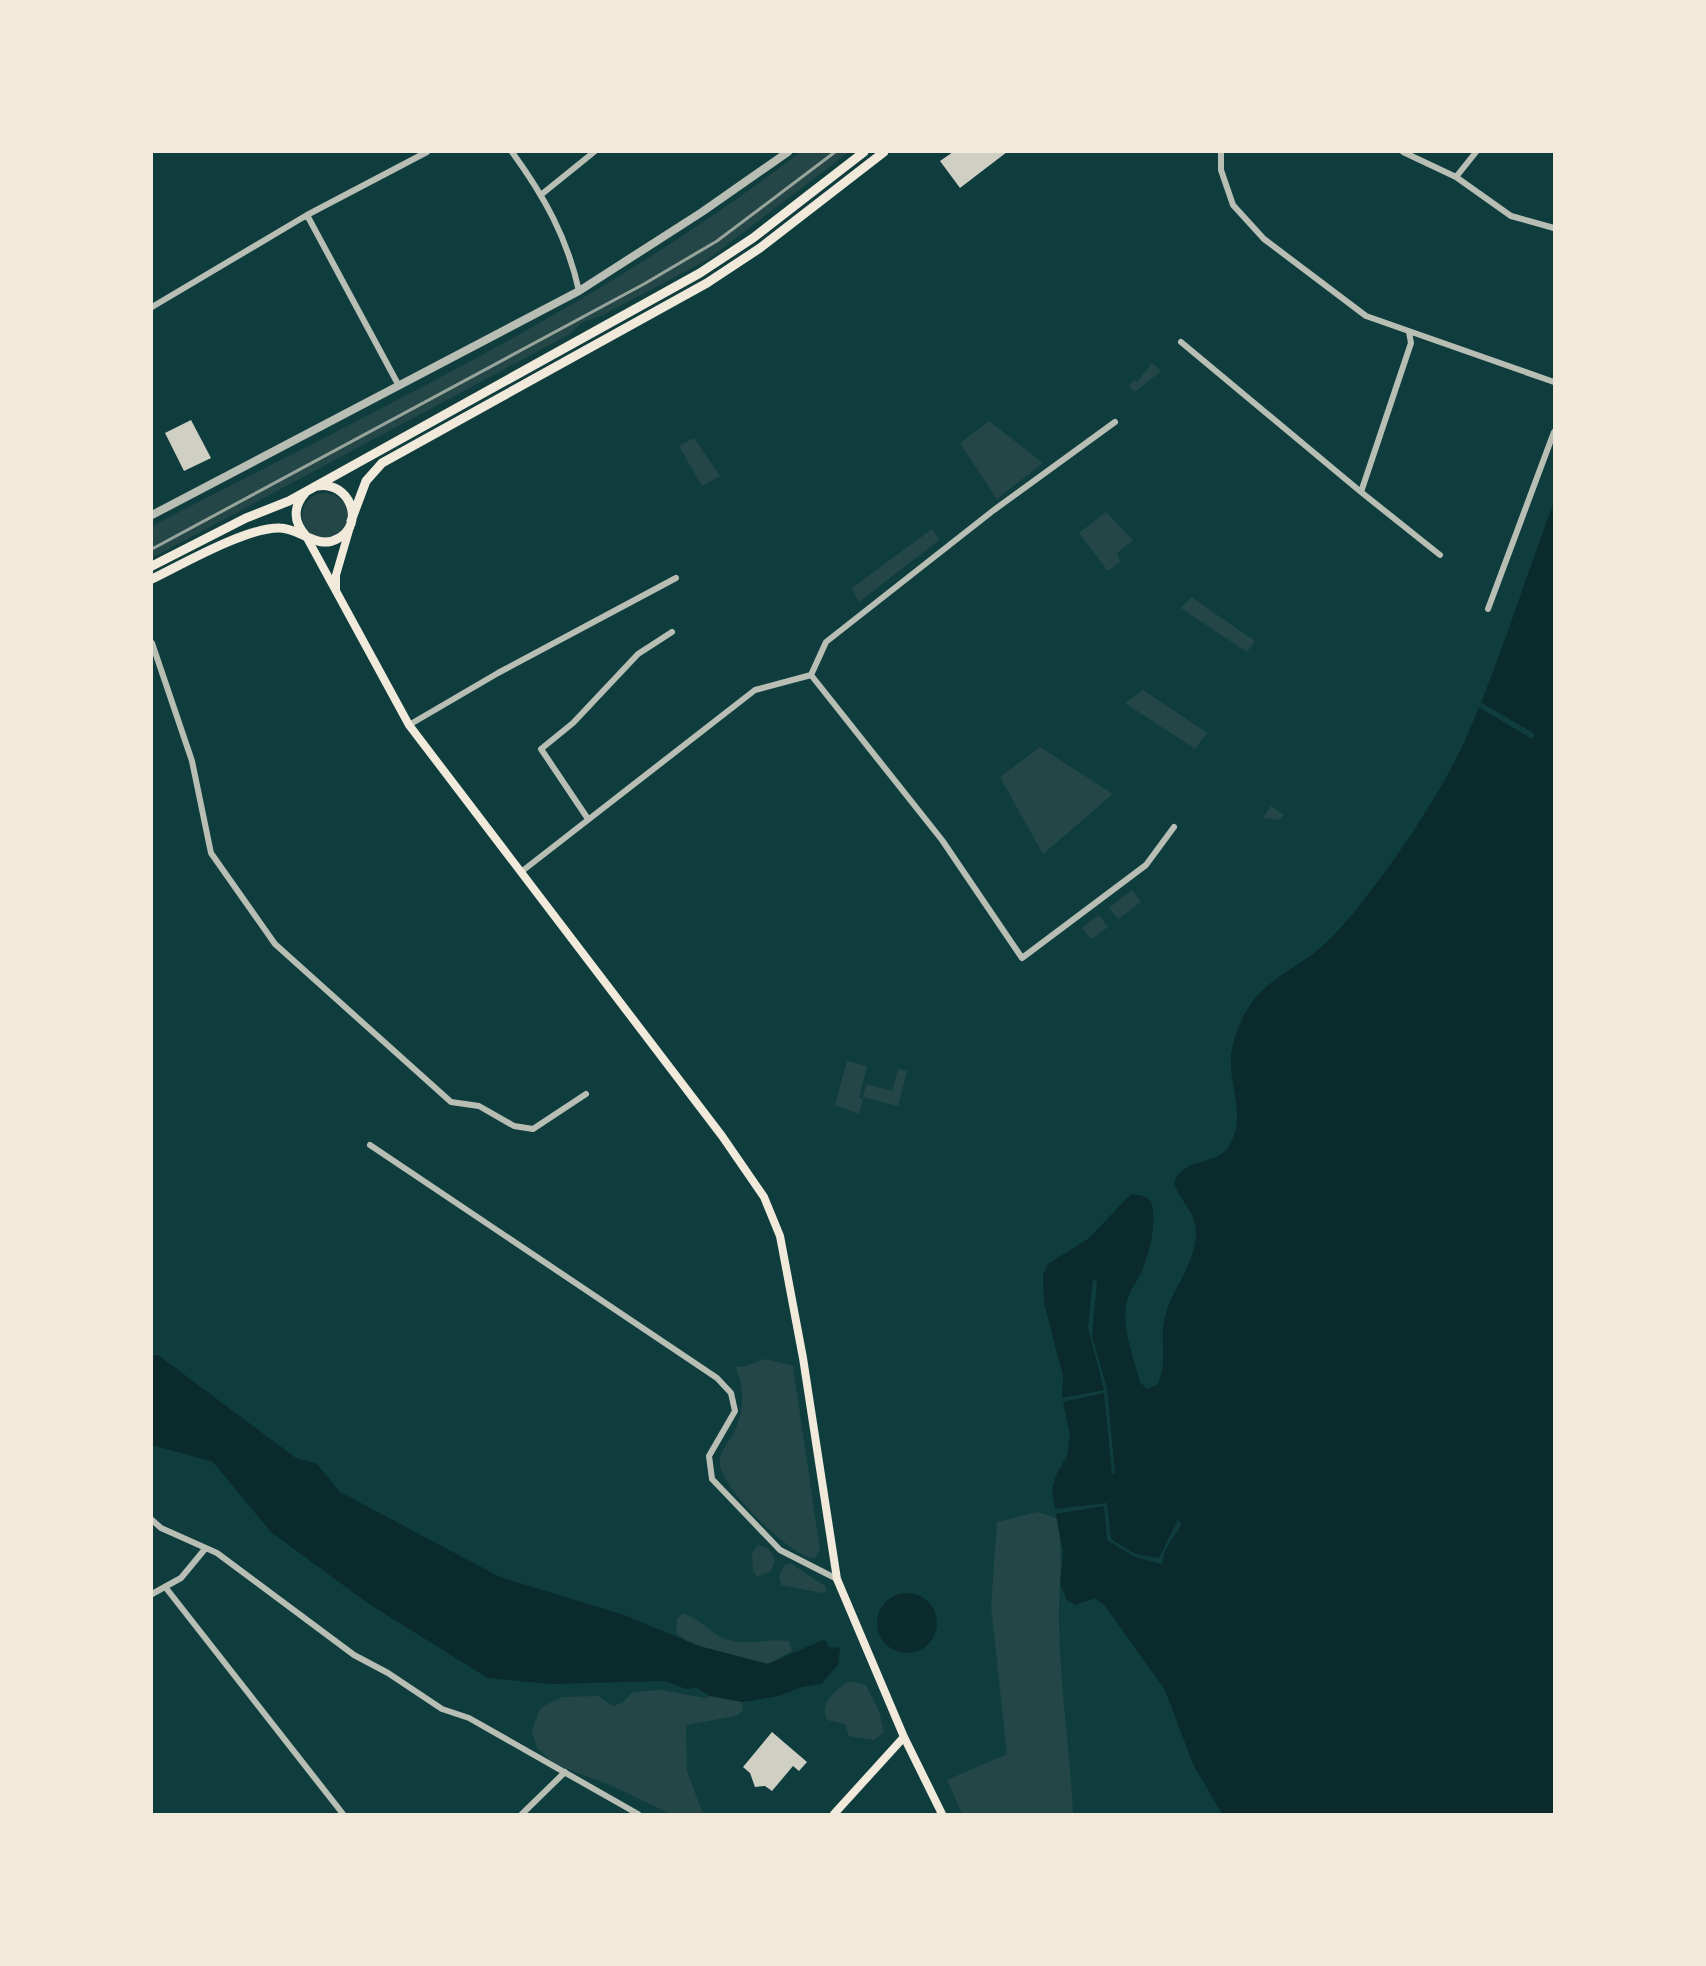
<svg xmlns="http://www.w3.org/2000/svg" width="1706" height="1966" font-family="Arial,sans-serif">
<style>
.green{fill:#244646}
.water{fill:#0a2a2b}
.pier{fill:#0f3d3e}
.building{fill:#cfcfc3}
.lines{fill:none;stroke-linecap:round;stroke-linejoin:round}
.minor{stroke:#b8beb3;stroke-width:6}
.tertiary{stroke:#b8beb3;stroke-width:8}
.secondary{stroke:#f1e9da;stroke-width:8}
.primary{stroke:#f1e9da;stroke-width:9}
.rail{stroke:#97a49c;stroke-width:3}
</style>
<rect width="100%" height="100%" fill="#0f3d3e"/>
<!-- green -->
<path class="green" d="M 800,152 L 849,152 L 707,260 L 603,315 L 581,323 L 570,334 L 152,558 L 152,526 C 372,412 603,305 800,152 Z
M 1152,363 L 1161,371 L 1135,392 L 1129,386 L 1134,380 L 1137,382 Z
M 989,421 L 1043,463 L 997,499 L 960,443 Z
M 694,438 L 720,476 L 702,486 L 679,446 Z
M302 516a23 23 0 1 1 46 0a23 23 0 1 1-46 0Z
M 1106,512 L 1133,540 L 1117,553 L 1120,562 L 1108,571 L 1079,533 Z
M 932,529 L 939,540 L 859,602 L 852,588 Z
M 1191,597 L 1255,641 L 1247,652 L 1181,608 Z
M 1143,690 L 1207,733 L 1195,749 L 1125,703 Z
M 1040,747 L 1113,794 L 1043,854 L 1000,777 Z
M 1271,806 L 1284,815 L 1280,820 L 1263,818 Z
M 1132,890 L 1141,902 L 1118,919 L 1109,908 Z
M 1099,915 L 1108,927 L 1091,939 L 1082,928 Z
M 847,1061 L 867,1066 L 859,1098 L 863,1100 L 859,1114 L 835,1105 Z
M 898,1069 L 907,1071 L 898,1106 L 863,1097 L 866,1084 L 892,1091 Z
M 766,1359 L 793,1366 L 820,1551 L 815,1558 C 793,1560 722,1488 720,1465 C 719,1452 726,1446 732,1436 C 744,1414 746,1389 735,1366 L 742,1367 Z
M 1038,1512 L 1056,1518 C 1065,1554 1058,1586 1059,1623 C 1060,1687 1070,1750 1073,1814 L 962,1814 L 947,1780 L 1007,1754 L 991,1606 L 997,1522 Z
M 758,1545 L 769,1549 L 775,1560 L 771,1571 L 758,1577 L 753,1572 L 752,1553 Z
M 790,1563 L 825,1586 L 826,1591 L 822,1593 L 781,1585 L 779,1576 L 784,1566 Z
M 683,1613 C 700,1619 711,1634 728,1640 C 748,1646 769,1638 789,1641 L 792,1651 L 768,1664 C 744,1658 691,1650 676,1632 L 677,1619 Z
M 850,1681 L 866,1685 L 879,1711 L 884,1732 L 874,1740 L 849,1736 L 845,1724 L 827,1720 C 819,1703 836,1689 850,1681 Z
M 661,1690 L 705,1698 L 710,1696 L 742,1702 L 743,1710 L 736,1716 L 686,1725 L 687,1771 L 703,1814 L 671,1814 L 608,1784 L 556,1765 L 537,1748 L 532,1730 L 540,1709 L 546,1705 L 562,1697 L 598,1696 L 613,1706 L 622,1703 L 633,1692 Z"/>
<!-- water -->
<path class="water" d="M 1554,502 L 1554,1814 L 1222,1814 L 1193,1764 L 1165,1690 L 1105,1606 L 1095,1598 L 1075,1605 L 1067,1600 L 1060,1584 L 1063,1552 L 1052,1491 L 1056,1475 L 1067,1456 L 1070,1435 L 1062,1398 L 1063,1376 L 1044,1303 L 1043,1275 L 1048,1264 L 1088,1239 L 1131,1194 L 1144,1196 L 1151,1201 C 1158,1220 1149,1258 1139,1277 C 1134,1286 1127,1294 1126,1306 C 1122,1330 1134,1358 1140,1382 L 1147,1389 L 1157,1385 C 1168,1366 1160,1342 1164,1321 C 1170,1290 1195,1266 1196,1234 C 1197,1212 1180,1202 1174,1183 C 1184,1154 1220,1169 1232,1141 C 1243,1116 1233,1094 1231,1069 C 1229,1047 1238,1024 1250,1005 C 1265,981 1298,967 1320,948 C 1338,932 1354,913 1368,894 C 1403,850 1444,787 1467,736 C 1500,660 1525,579 1554,502 Z
M 152,1355 L 158,1355 L 296,1458 L 316,1463 L 340,1492 L 500,1577 L 624,1615 L 699,1646 L 768,1664 L 825,1639 L 829,1647 L 840,1648 L 838,1665 L 821,1684 L 802,1687 L 779,1696 L 742,1702 L 710,1696 L 697,1688 L 686,1689 L 665,1681 L 551,1684 L 488,1678 L 369,1604 L 271,1532 L 213,1462 L 152,1445 Z
M877 1623a30 30 0 1 1 60 0a30 30 0 1 1-60 0Z"/>
<!-- pier -->
<path class="pier" d="M 1477,700 L 1535,734 L 1532,739 L 1475,705 Z
M 1093,1280 L 1097,1281 L 1092,1336 L 1107,1388 L 1115,1473 L 1112,1474 L 1104,1393 L 1063,1402 L 1062,1398 L 1104,1390 L 1088,1327 Z
M 1107,1503 L 1111,1539 L 1135,1554 L 1159,1558 L 1178,1520 L 1182,1524 L 1165,1550 L 1162,1564 L 1135,1557 L 1107,1540 L 1104,1506 L 1055,1514 L 1054,1509 Z"/>
<!-- building -->
<path class="building" d="M 953,152 L 1007,152 L 960,188 L 940,161 Z
M 191,420 L 211,458 L 184,471 L 165,433 Z
M 772,1732 L 807,1762 L 799,1771 L 793,1766 L 772,1791 L 765,1786 L 755,1787 L 750,1773 L 743,1767 Z"/>
<g class="lines">
<!-- minor -->
<path class="minor" d="M 512,152 C 544,196 567,237 579,291
M 1221,152 L 1221,170 L 1233,205 L 1264,239 L 1366,316 L 1554,382
M 1403,152 L 1456,177 L 1511,216 L 1554,228
M 1456,177 L 1476,152
M 542,194 L 594,152
M 307,215 L 399,386
M 152,307 L 307,215 L 427,152
M 1409,332 L 1411,343 L 1361,492 L 1440,555
M 1181,342 L 1361,492
M 1488,609 L 1554,432
M 152,643 L 192,761 L 211,853 L 275,944 L 451,1102 L 479,1106 L 514,1126 L 533,1129 L 586,1094
M 811,675 L 942,840 L 1022,958 L 1146,865 L 1174,827
M 811,675 L 826,642 L 994,510 L 1115,422
M 409,725 L 498,673 L 676,578
M 588,819 L 541,749 L 573,723 L 638,654 L 672,632
M 521,872 L 755,690 L 811,675
M 370,1145 L 717,1378 L 731,1393 L 735,1411 L 709,1456 L 712,1479 L 780,1550 L 837,1579
M 152,1520 L 161,1528 L 217,1553 L 354,1655 L 388,1673 L 442,1709 L 469,1718 L 638,1814
M 166,1588 L 343,1814
M 152,1594 L 181,1578 L 205,1549
M 522,1814 L 565,1772"/>
<!-- tertiary -->
<path class="tertiary" d="M 152,515 L 579,291 L 702,212 L 788,152"/>
<!-- secondary -->
<path class="secondary" d="M 306,536 L 409,725 L 722,1136 L 764,1197 L 780,1236 L 803,1358 L 837,1579 L 904,1737 L 942,1814
M 336,590 L 336,575 L 350,527
M 834,1814 L 904,1737"/>
<!-- primary -->
<path class="primary" d="M 305,493 C 293,507 293,522 306,536
M 351,521 L 366,481 L 382,463 L 707,283 L 760,248 L 884,152
M 152,566 L 246,518 L 289,501 L 700,273 L 753,238 L 864,152
M 152,579 C 183,564 247,527 280,528 C 300,528 317,550 337,539 C 367,524 349,480 317,486"/>
<!-- rail -->
<path class="rail" d="M 152,549 L 644,284 L 717,241 L 835,152"/>
</g>
<!-- border -->
<rect width="1706" height="1966" fill="none" stroke="#f1e9da" stroke-width="306"/>
</svg>
